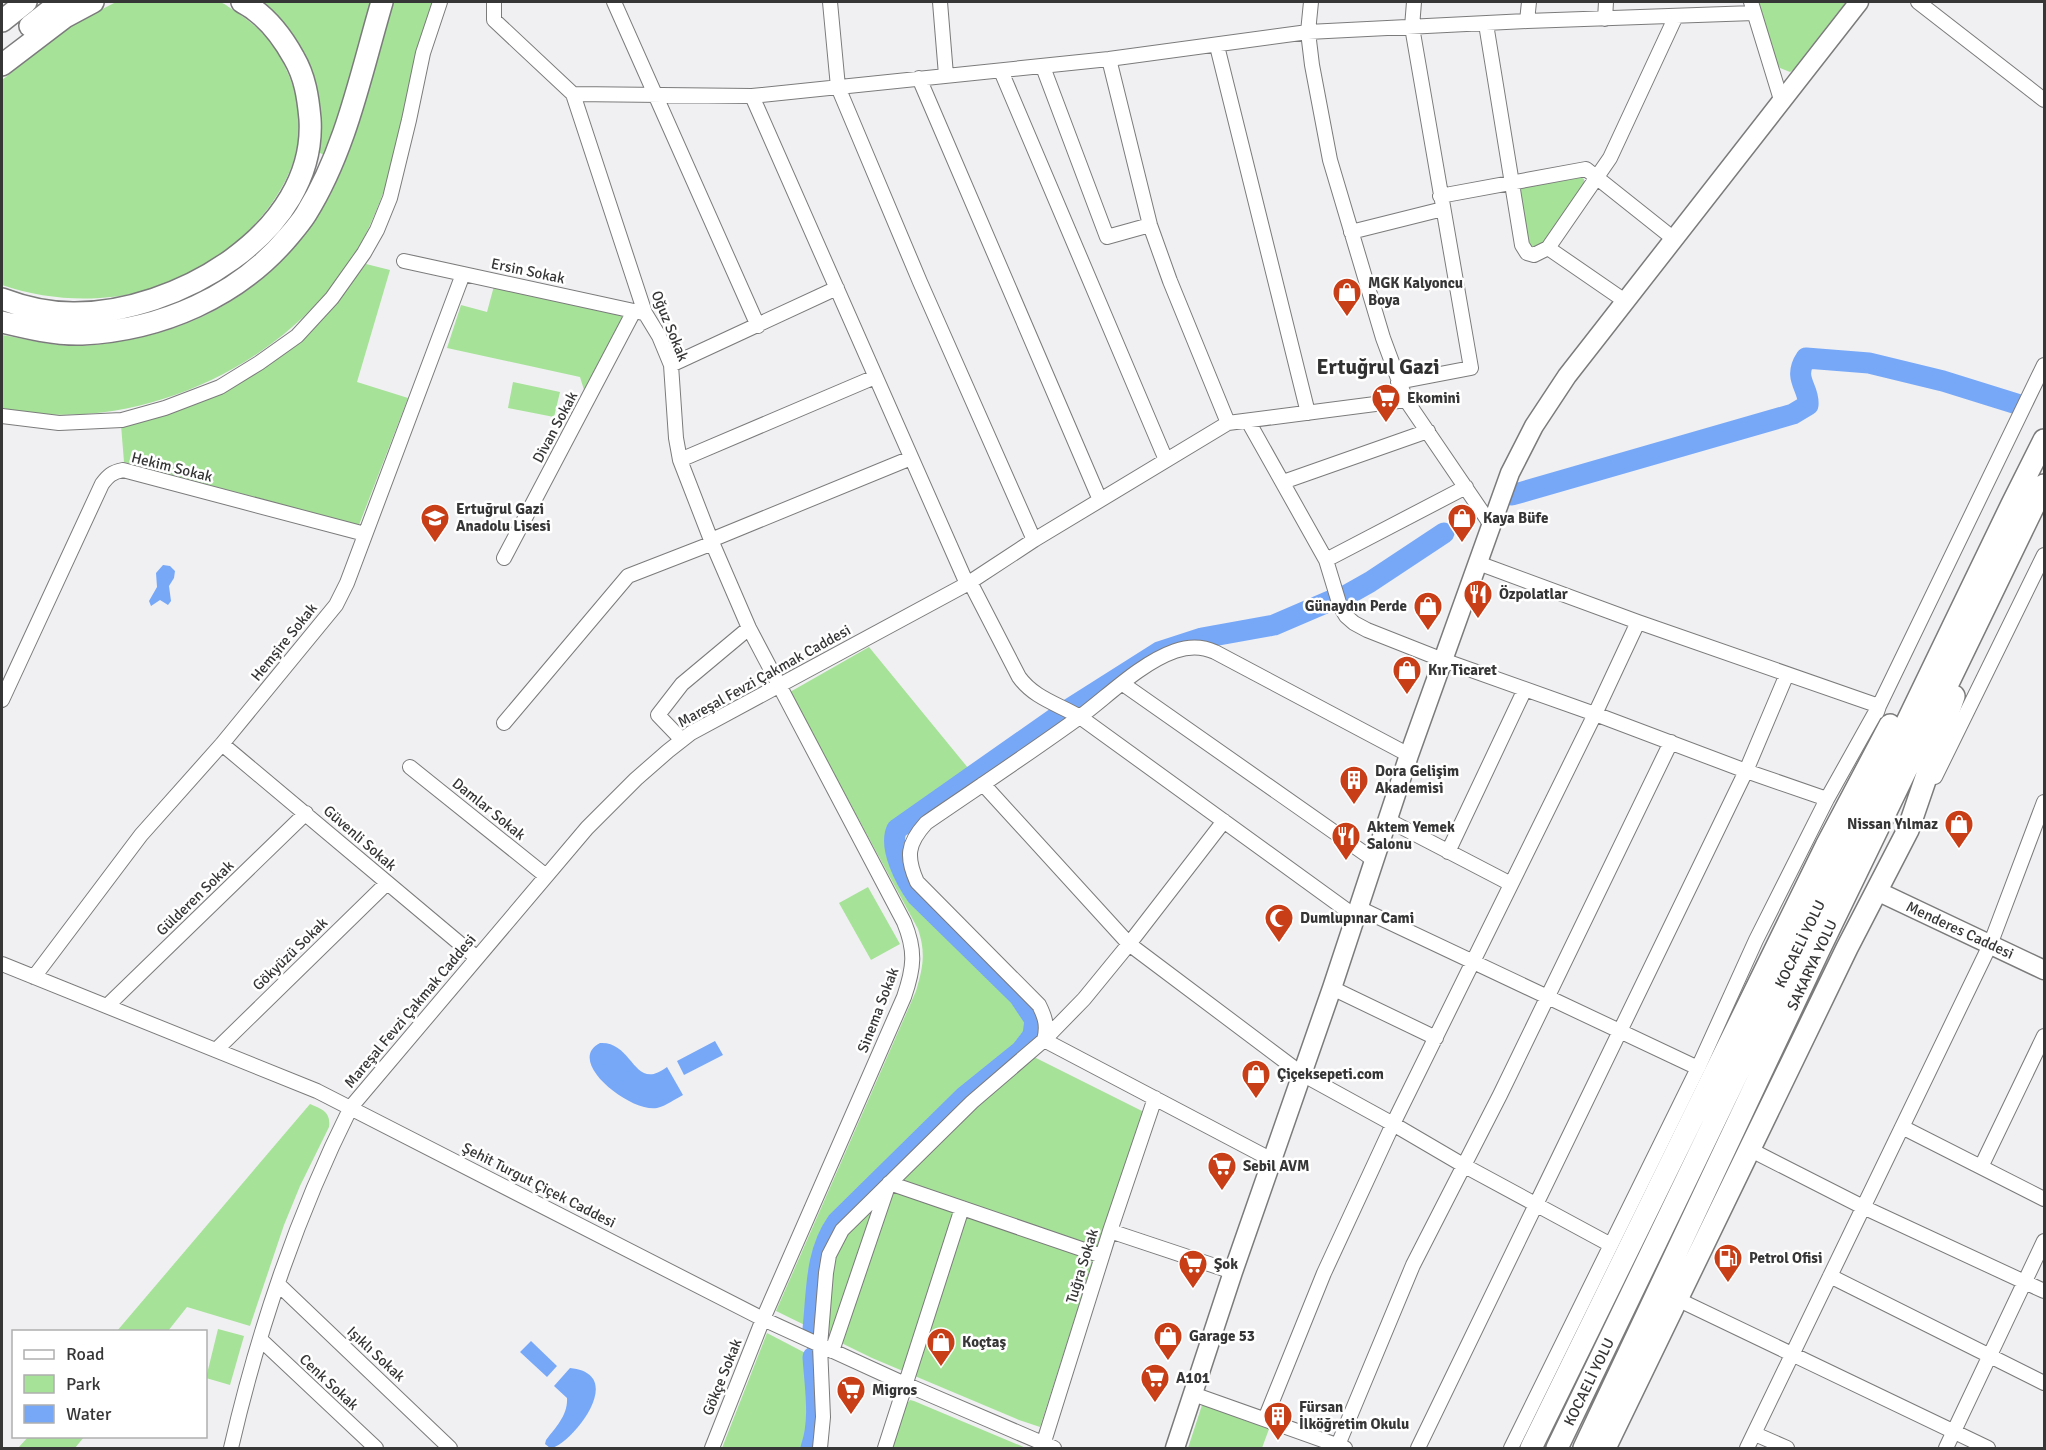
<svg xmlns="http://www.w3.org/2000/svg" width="2046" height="1450" font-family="Signika,sans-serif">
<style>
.green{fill:#a6e298}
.water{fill:#77a8f8}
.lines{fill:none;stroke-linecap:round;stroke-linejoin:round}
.river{stroke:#77a8f8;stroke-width:21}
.minor-casing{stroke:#7b7b7c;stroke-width:16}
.major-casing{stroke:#7b7b7c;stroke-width:21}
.highway-casing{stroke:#7b7b7c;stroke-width:24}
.minor{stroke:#fff;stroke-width:14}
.major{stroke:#fff;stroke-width:18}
.highway{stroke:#fff;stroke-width:21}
.labels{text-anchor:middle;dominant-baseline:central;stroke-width:5;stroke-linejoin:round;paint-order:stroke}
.street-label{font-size:15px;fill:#363637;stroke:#fff}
.poi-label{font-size:15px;font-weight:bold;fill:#363637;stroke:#fff;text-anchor:start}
.district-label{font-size:21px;font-weight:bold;fill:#313132;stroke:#fff}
</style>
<rect width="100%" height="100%" fill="#f0f0f2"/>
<!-- green -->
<path class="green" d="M 116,2 C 142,2 168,2 193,2 C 201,2 213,0 220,2 C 226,4 231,9 236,12 C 258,26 276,44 286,69 C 293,85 300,103 300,121 C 301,199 220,271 149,290 C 99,303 50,301 2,285 L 2,80 L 73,24 Z
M 261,2 L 373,2 L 348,91 L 326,156 L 316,151 C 326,96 307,35 261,2 Z
M 394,2 L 433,2 C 415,74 401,158 370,225 C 316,344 172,424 42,414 C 29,413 15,410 2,408 L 2,335 C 25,339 49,345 73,346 C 92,346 109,343 127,340 C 220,324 296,268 336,183 C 363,125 374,62 394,2 Z
M 1759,2 L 1846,2 L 1794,69 L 1790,72 L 1780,68 L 1776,62 Z
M 1578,176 L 1584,179 L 1584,186 L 1544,242 L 1540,246 L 1533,248 L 1528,245 L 1518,187 Z
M 366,264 L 390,270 L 357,382 L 408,398 L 359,525 L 124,462 L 121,425 L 244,380 L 282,355 L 307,335 L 338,300 Z
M 494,286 L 624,314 L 584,390 L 580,377 L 447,348 L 461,305 L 487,312 Z
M 513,382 L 560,392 L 554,417 L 508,408 Z
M 869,647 L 973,774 L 897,829 C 888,847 907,881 917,896 L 1019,996 C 1039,1021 1040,1025 1022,1051 L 1144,1112 L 1102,1233 L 1040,1427 L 1019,1420 L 872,1358 L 776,1311 L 916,991 C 923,967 926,953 918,929 L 790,692 Z
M 868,887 L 900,944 L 871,960 L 839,903 Z
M 310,1104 C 322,1109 331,1112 329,1127 L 300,1186 L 284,1225 L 250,1326 L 187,1307 L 168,1331 L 117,1331 Z
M 218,1329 L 244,1336 L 230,1385 L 206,1378 Z
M 767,1333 L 813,1357 C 815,1387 821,1420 811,1448 L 722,1448 Z
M 910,1400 L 914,1401 L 1026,1448 L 891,1448 L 905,1406 Z
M 1202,1405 L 1269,1429 L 1262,1448 L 1188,1448 Z
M 28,1437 L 28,1436 L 84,1437 L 75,1448 L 18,1448 Z"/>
<!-- water -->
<path class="water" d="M 163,565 L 170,566 L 175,571 L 174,578 L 169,586 L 171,601 L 168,605 L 160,600 L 151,606 L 149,601 L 157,587 L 156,573 Z
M 715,1041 L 723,1055 L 684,1075 L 677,1061 Z
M 600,1043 C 634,1041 633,1093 667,1067 L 683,1095 C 675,1099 666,1106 657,1108 C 631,1113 564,1061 600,1043 Z
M 531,1341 L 557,1366 L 547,1377 L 520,1352 Z
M 570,1368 C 631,1374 567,1449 550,1448 L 545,1444 L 546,1440 C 556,1427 568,1415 567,1398 L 554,1386 Z"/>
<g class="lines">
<!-- river -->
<path class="river" d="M 1512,495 L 1793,414 L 1808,405 C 1810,388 1792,379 1806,358 L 1869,363 L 1943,381 L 2020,405
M 1347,595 L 1370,582 L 1444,533
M 813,1329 C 817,1292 815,1253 837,1222 L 964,1097 L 1021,1051 L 1028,1042 L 1033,1035 L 1035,1020 L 1019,996 L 917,896 C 906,881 888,847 897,829 L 1058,716 L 1159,652 L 1202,638 L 1274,625 L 1330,601
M 811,1448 C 821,1420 815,1387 813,1357"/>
<!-- minor casing -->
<g class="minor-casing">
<path id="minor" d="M 494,2 L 494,20 L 573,94 L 645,313 L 659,336 L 671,365 L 676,438 L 680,460 L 711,540 L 749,628 L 904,922 C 916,951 914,968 904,997 L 763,1319 L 712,1448
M 614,2 L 758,326
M 830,2 L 838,87 L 920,282 L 1034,540
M 940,2 L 946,75
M 1311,2 L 1308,32 L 1312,65 L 1330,160 L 1383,338 L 1406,400 L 1491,525
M 1751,2 L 1782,103
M 1918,2 L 2044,100
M 1605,19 L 1606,2
M 1527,21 L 1529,2
M 1486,24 L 1522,245 L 1527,253 L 1534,255 L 1548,248 L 1610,158 L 1676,16
M 1217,46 L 1308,413
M 1109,59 L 1150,225 L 1170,281 L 1228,423
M 1043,67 L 1107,237 L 1150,225
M 1001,71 L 1166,460
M 919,78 L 1100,500
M 573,94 L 752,96 L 1109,59 L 1308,32 L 1527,21 L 1754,13
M 752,96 L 967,584
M 1440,196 L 1586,169 L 1674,239
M 1351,232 L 1443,209
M 1548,248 L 1625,301
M 404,261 L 643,313
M 671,365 L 837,288
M 1398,382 L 1471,368 L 1412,27 L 1414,2
M 2,416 L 59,423 L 122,420 L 165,408 L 220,387 L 259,363 L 297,336 L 332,298 L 364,253 L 377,230 L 390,198 L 409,120 L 423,53 L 440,2
M 1248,421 L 1326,560 L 1340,606 L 1346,616 L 1354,623 L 1367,630 L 1443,660 L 1595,714 L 1746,771 L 1827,799
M 680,460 L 875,377
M 1283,482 L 1428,431
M 711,540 L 911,458
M 504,558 L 634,311
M 1326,560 L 1466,487
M 1478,563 L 1638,622 L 1879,706 L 1877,712
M 970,582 L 1019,677 C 1034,698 1058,704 1080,717 L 1356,917
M 1123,684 L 1374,860
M 2,700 L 102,484 C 108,476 112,472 123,470 L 365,534
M 504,723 L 628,576 L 713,543
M 682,740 L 658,715 L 682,684 L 749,628
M 222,744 L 477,958
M 410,767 L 546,876
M 1935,777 L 2044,555
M 983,784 L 1129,944 L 1302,1074 L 1393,1124 L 1463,1165 L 1611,1245
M 1388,820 L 1511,884
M 1448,852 L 1525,689
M 1359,908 L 1698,1068
M 2,964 L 317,1091 L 763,1319 L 905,1384 L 1054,1448
M 34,977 L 141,835 L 222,744 L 336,605 L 347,583 L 463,274
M 1332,988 L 1436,1038
M 107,1006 L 306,813
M 1044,1040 C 1048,1026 1045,1017 1039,1005 L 917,882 C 906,857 907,844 926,823 C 977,788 1030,753 1081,716 C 1109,695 1141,663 1175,651 C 1189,646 1202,646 1215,652 L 1409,755
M 1044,1040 L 1272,1160
M 216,1050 L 387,883
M 1902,1127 L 2044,1199
M 1749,1149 L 1863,1207 L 2044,1291
M 1981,1167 L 2044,1036
M 1110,1231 L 1233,1272
M 1830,1276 L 2044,1383
M 278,1284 L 450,1448
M 1677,1299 L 1988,1448
M 260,1339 L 376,1448
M 832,1351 L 889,1183 L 1102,1256
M 1193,1394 L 1345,1448
M 1265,1419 L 1324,1273 L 1393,1124 L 1595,714 L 1638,622
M 1755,1434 L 1787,1448
M 1338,1445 L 1413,1265 L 1500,1095 L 1671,742
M 231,1448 C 258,1331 297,1215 351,1107 L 587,828 L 636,779 L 668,751 L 691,733 L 967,584 L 1034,540 L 1228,423 L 1406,400
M 820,1448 L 823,1417 L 820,1346 L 826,1273 L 829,1255 L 842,1230 L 972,1102 L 1044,1040 L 1084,999 L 1129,944 L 1224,821
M 885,1448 L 962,1208
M 1042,1448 L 1110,1231 L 1155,1098
M 1418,1448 L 1746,771 L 1787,674
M 1511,1448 L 1698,1068 L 1756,940 L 1827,799 L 1879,706 L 2044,365
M 1747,1448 L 1990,945 L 2044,802
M 1946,1448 L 2044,1241"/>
</g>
<!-- major casing -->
<g class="major-casing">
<path id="major" d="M 1877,891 L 2044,970
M 1175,1448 L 1233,1272 L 1332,988 L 1409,755 L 1510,473 L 1534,426 L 1567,376 L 1859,2"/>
</g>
<!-- highway casing -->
<g class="highway-casing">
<path id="highway" d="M 2,21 L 26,2
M 30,26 L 61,2
M 2,65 L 65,17 L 93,2
M 2,299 C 23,307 50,313 73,313 C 175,314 317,233 310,119 C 308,97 305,77 294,58 C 282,36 265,14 242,2
M 2,322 C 27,328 56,335 82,334 C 161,330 238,297 289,236 C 295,229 301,222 306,214 C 346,150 361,73 382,2
M 1531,1448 L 1826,846 L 1890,725
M 1557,1448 L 2012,504 L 2044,440
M 1584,1448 L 1820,948 L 2044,485
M 1605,1448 L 1847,948 L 1908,830 L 1954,696"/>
</g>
<!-- minor -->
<use href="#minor" class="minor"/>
<!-- major -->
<use href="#major" class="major"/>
<!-- highway -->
<use href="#highway" class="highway"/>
</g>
<!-- icons -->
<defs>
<g id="shop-pin" transform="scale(1.5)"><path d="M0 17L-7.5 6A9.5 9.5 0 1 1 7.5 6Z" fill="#c73e17" stroke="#fff"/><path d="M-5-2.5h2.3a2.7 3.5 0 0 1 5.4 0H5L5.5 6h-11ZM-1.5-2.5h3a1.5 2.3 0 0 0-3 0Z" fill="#fff"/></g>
<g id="supermarket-pin" transform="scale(1.5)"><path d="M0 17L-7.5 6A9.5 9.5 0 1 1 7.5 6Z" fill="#c73e17" stroke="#fff"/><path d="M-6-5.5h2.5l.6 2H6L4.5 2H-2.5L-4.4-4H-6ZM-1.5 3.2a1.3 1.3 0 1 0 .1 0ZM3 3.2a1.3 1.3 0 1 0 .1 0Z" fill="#fff"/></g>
<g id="school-pin" transform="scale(1.5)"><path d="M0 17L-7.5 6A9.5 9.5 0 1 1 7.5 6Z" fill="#c73e17" stroke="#fff"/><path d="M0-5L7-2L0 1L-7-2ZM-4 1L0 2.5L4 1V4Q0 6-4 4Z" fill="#fff"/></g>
<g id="restaurant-pin" transform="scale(1.5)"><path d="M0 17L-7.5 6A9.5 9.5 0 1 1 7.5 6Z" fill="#c73e17" stroke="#fff"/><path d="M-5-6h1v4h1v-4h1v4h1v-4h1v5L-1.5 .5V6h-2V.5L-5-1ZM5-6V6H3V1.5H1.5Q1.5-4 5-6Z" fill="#fff"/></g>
<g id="building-pin" transform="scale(1.5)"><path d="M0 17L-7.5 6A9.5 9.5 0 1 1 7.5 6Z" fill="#c73e17" stroke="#fff"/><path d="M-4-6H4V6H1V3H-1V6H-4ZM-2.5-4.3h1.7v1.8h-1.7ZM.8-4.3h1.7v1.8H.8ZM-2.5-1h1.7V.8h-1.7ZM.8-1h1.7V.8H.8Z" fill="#fff"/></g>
<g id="mosque-pin" transform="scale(1.5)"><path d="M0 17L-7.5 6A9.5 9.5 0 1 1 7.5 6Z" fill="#c73e17" stroke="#fff"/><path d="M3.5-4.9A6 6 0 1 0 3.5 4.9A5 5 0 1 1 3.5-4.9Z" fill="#fff"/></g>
<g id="fuel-pin" transform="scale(1.5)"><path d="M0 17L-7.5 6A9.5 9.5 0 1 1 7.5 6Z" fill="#c73e17" stroke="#fff"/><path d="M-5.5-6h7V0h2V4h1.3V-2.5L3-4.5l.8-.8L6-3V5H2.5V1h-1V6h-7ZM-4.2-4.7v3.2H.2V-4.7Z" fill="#fff"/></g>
</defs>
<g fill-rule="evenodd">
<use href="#shop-pin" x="1347" y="292"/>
<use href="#supermarket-pin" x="1386" y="398"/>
<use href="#school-pin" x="435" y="518"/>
<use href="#shop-pin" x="1462" y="518"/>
<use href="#restaurant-pin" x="1478" y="594"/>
<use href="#shop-pin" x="1428" y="606"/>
<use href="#shop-pin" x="1407" y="670"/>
<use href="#building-pin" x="1354" y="780"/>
<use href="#shop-pin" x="1959" y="824"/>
<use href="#restaurant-pin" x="1346" y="836"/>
<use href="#mosque-pin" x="1279" y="918"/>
<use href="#shop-pin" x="1256" y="1074"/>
<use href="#supermarket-pin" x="1222" y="1166"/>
<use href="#fuel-pin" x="1728" y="1258"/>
<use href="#supermarket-pin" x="1193" y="1264"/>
<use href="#shop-pin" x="1168" y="1336"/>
<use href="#shop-pin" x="941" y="1342"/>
<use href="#supermarket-pin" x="1155" y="1378"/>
<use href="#supermarket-pin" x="851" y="1390"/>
<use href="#building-pin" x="1278" y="1416"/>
</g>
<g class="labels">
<!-- street labels -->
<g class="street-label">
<text transform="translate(528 271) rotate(12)">Ersin Sokak</text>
<text transform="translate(670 326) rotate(68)">Oğuz Sokak</text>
<text transform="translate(555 427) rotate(-62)">Divan Sokak</text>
<text transform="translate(172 467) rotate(14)">Hekim Sokak</text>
<text transform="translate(284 642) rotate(-51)">Hemşire Sokak</text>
<text transform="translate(764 676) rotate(-29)">Mareşal Fevzi Çakmak Caddesi</text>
<text transform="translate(489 809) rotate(39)">Damlar Sokak</text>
<text transform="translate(360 838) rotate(41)">Güvenli Sokak</text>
<text transform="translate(195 898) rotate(-44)">Gülderen Sokak</text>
<text transform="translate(1960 930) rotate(25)">Menderes Caddesi</text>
<text transform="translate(1800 944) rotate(-64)">KOCAELİ YOLU</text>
<text transform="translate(290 954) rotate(-44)">Gökyüzü Sokak</text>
<text transform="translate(1812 965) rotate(-65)">SAKARYA YOLU</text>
<text transform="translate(878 1010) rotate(-69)">Sinema Sokak</text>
<text transform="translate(410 1011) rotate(-50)">Mareşal Fevzi Çakmak Caddesi</text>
<text transform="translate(539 1185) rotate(27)">Şehit Turgut Çiçek Caddesi</text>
<text transform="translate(1082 1266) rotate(-73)">Tuğra Sokak</text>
<text transform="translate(376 1354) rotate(43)">Işıklı Sokak</text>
<text transform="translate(722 1377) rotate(-68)">Gökçe Sokak</text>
<text transform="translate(329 1382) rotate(43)">Cenk Sokak</text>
<text transform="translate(1589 1382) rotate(-64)">KOCAELİ YOLU</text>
</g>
<!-- poi labels -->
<g class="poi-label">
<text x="1368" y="283">MGK Kalyoncu<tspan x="1368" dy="17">Boya</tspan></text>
<text x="1407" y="398">Ekomini</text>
<text x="456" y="509">Ertuğrul Gazi<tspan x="456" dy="17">Anadolu Lisesi</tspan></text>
<text x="1483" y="518">Kaya Büfe</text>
<text x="1499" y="594">Özpolatlar</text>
<text x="1407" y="606" text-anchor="end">Günaydın Perde</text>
<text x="1428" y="670">Kır Ticaret</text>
<text x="1375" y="771">Dora Gelişim<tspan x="1375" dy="17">Akademisi</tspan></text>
<text x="1938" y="824" text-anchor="end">Nissan Yılmaz</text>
<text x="1367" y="827">Aktem Yemek<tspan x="1367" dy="17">Salonu</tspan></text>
<text x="1300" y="918">Dumlupınar Cami</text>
<text x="1277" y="1074">Çiçeksepeti.com</text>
<text x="1243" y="1166">Sebil AVM</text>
<text x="1749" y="1258">Petrol Ofisi</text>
<text x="1214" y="1264">Şok</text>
<text x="1189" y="1336">Garage 53</text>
<text x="962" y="1342">Koçtaş</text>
<text x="1176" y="1378">A101</text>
<text x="872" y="1390">Migros</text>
<text x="1299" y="1407">Fürsan<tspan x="1299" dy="17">İlköğretim Okulu</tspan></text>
</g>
<!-- district labels -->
<g class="district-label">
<text x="1378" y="367">Ertuğrul Gazi</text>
</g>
</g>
<!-- border -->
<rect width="2046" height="1450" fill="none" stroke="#363637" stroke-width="6"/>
<!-- legend -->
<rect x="12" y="1330" width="195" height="108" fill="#ffffff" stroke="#afafaf" stroke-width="1.5"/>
<rect x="24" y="1350" width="30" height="9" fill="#ffffff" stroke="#afafaf" stroke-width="1.5"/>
<text x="66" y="1360" font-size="18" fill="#363637">Road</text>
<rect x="24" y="1375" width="30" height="18" fill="#a6e298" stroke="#afafaf" stroke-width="1.5"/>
<text x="66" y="1390" font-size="18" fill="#363637">Park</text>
<rect x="24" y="1405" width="30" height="18" fill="#77a8f8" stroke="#afafaf" stroke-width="1.5"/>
<text x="66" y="1420" font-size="18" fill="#363637">Water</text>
</svg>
